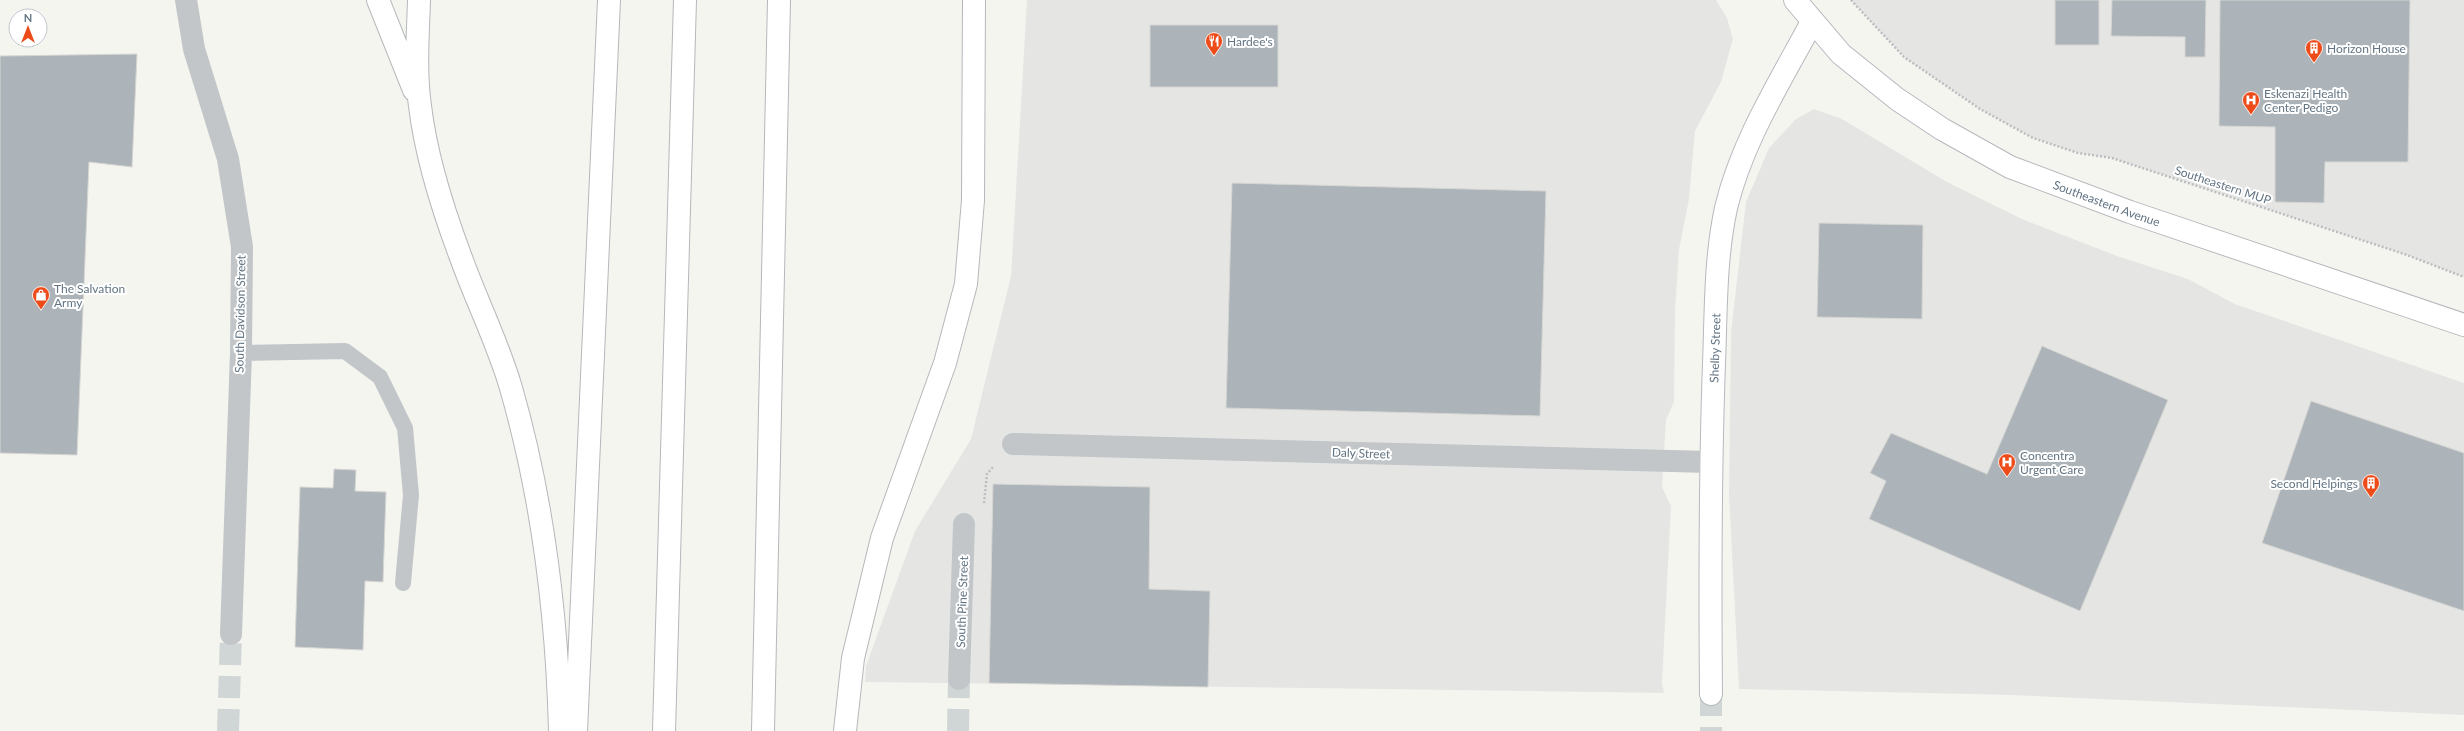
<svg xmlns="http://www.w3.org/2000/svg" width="2464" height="731" font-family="Lato,sans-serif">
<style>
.built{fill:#e5e6e4}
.building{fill:#acb4b9;stroke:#d6d6d3}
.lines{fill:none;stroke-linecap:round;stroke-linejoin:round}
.minor-tunnel{stroke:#d0d5d5;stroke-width:22;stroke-dasharray:22 11;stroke-linecap:butt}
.secondary-tunnel{stroke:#d0d5d5;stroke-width:22;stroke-dasharray:22 11;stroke-linecap:butt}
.secondary-casing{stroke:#b4b9be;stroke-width:24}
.primary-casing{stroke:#b5b9bd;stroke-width:24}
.motorway-casing{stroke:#b4b8bb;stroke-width:24}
.path{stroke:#bbbec0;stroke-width:2.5;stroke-dasharray:2 2;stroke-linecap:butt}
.service{stroke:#c2c6c9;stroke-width:16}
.minor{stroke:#c2c6c9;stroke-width:22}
.secondary{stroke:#fff;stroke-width:22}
.primary{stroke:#fff;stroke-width:22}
.motorway{stroke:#fff;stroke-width:22}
.labels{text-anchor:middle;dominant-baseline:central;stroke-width:4;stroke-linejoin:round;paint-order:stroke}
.poi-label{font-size:12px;fill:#627483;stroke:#fff;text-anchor:start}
.street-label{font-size:12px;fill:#627483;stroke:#fff}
</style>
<rect width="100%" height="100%" fill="#f5f5f0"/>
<!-- built -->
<path class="built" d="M 1027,0 L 1716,0 L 1727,18 L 1733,39 L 1721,82 L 1695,131 L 1689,199 L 1679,250 L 1675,312 L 1674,402 L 1666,420 L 1662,487 L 1671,506 L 1662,683 L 1664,693 L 865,682 L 866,666 L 915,531 L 971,439 L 1011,276 Z
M 1851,0 L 2464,0 L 2464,277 L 2407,255 L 2112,158 L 2078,153 L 2033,138 L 1980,109 L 1904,57 Z
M 1814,109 L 1842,119 L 1947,182 L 2022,219 L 2117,256 L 2188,279 L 2235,304 L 2464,383 L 2464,715 L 2012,695 L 1739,689 L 1729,495 L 1731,332 L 1746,202 L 1769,148 L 1796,119 Z"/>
<!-- building -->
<path class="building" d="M 2055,0 L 2099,0 L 2099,45 L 2055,45 Z
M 2112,0 L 2206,0 L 2205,57 L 2185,57 L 2185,37 L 2111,36 Z
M 2220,0 L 2410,0 L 2408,162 L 2325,162 L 2324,203 L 2275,202 L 2275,127 L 2219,126 Z
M 1150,25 L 1278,25 L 1278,87 L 1150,87 Z
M 137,54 L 132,167 L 89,162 L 77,455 L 0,453 L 0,56 Z
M 1232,183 L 1546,191 L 1540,416 L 1226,408 Z
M 1819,223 L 1923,225 L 1922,319 L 1817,317 Z
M 2042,346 L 2168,400 L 2080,611 L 1869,519 L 1886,481 L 1870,473 L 1891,433 L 1987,474 Z
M 2311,401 L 2464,453 L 2464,611 L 2262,543 Z
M 334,469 L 356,470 L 355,491 L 386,492 L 383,582 L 365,581 L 363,650 L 295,647 L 300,487 L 333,488 Z
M 993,484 L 1150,487 L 1149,589 L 1210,591 L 1208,687 L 989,683 Z"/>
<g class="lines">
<!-- minor-tunnel -->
<path class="minor-tunnel" d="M 228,731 L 231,634
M 958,731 L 959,679"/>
<!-- secondary-tunnel -->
<path class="secondary-tunnel" d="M 1711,694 L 1711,731"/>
<!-- secondary casing -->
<g class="secondary-casing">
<g id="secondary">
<path id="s1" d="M 1711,694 C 1710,584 1710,474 1714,364 C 1716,312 1715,259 1726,208 C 1742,141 1780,82 1812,22"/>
</g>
</g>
<!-- primary casing -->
<g class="primary-casing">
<g id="primary">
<path id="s2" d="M 1795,0 L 1841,54 L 1897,99 L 1942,129 L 2010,167 L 2130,212 L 2464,325"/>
</g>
</g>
<!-- motorway casing -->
<g class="motorway-casing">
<path id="motorway" d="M 378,0 L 414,90
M 419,0 C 418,34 415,71 420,106 C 426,156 442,207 460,255 C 476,300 498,343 511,388 C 543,499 557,616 560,731
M 576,731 L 609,0
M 664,731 L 685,0
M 763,731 L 779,0
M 845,731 L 853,658 L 882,538 L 945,363 L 966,284 L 973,200 L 974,0"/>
</g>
<!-- path -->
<path class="path" d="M 1851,0 L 1904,57 L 1980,109 L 2033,138 L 2078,153 L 2112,158 L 2407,255 L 2464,277
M 984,503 L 987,474 L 993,467"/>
<!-- service -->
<path class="service" d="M 241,353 L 345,351 L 380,377 L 405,428 L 411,495 L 403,583"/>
<!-- minor -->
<path class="minor" d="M 186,0 L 194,49 L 228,159 L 242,247 L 241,353 L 231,634
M 1013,444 L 1710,462
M 959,679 L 964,524"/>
<!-- secondary -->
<use href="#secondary" class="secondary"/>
<!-- primary -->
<use href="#primary" class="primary"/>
<!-- motorway -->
<use href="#motorway" class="motorway"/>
</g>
<!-- icons -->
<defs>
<g id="restaurant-pin" transform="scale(0.9)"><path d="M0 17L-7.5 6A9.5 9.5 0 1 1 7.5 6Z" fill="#ed4b19" stroke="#fff"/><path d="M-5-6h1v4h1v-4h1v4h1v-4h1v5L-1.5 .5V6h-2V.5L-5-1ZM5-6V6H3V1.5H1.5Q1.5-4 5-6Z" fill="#fff"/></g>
<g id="building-pin" transform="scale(0.9)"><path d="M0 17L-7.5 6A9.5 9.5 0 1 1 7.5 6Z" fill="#ed4b19" stroke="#fff"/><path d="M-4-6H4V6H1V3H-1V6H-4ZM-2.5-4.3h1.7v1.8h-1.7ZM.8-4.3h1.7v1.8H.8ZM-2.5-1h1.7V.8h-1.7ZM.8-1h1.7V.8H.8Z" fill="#fff"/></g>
<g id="hospital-pin" transform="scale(0.9)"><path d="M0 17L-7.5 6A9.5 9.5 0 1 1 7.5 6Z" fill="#ed4b19" stroke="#fff"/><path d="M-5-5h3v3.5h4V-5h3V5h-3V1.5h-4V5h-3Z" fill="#fff"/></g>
<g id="shop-pin" transform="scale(0.9)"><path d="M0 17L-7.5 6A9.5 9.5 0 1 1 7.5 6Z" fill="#ed4b19" stroke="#fff"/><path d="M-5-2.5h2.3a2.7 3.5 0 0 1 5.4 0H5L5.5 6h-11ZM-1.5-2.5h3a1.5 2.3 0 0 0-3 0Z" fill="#fff"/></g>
</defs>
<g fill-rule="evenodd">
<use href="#restaurant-pin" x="1214" y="41"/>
<use href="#building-pin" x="2314" y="48"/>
<use href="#hospital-pin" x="2251" y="100"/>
<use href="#shop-pin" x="41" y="295"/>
<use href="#hospital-pin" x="2007" y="462"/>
<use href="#building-pin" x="2371" y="483"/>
</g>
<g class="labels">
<!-- poi labels -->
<g class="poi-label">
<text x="1227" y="41">Hardee's</text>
<text x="2327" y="48">Horizon House</text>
<text x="2264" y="93">Eskenazi Health<tspan x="2264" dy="14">Center Pedigo</tspan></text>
<text x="54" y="288">The Salvation<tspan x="54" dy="14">Army</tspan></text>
<text x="2020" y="455">Concentra<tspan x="2020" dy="14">Urgent Care</tspan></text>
<text x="2358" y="483" text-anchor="end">Second Helpings</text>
</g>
<!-- street labels -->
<g class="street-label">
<text transform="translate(2223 185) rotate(18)">Southeastern MUP</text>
<text stroke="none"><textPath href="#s2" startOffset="378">Southeastern Avenue</textPath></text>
<text transform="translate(240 314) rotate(-89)">South Davidson Street</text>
<text stroke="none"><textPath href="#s1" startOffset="346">Shelby Street</textPath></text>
<text transform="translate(1361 453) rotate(2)">Daly Street</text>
<text transform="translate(962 602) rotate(-88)">South Pine Street</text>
</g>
</g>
<!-- north arrow -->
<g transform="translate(28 28)"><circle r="19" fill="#ffffff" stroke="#c0c7cd"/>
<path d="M0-3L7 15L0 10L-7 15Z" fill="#ed4b19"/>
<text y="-6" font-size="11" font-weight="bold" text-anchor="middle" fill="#627483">N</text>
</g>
</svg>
